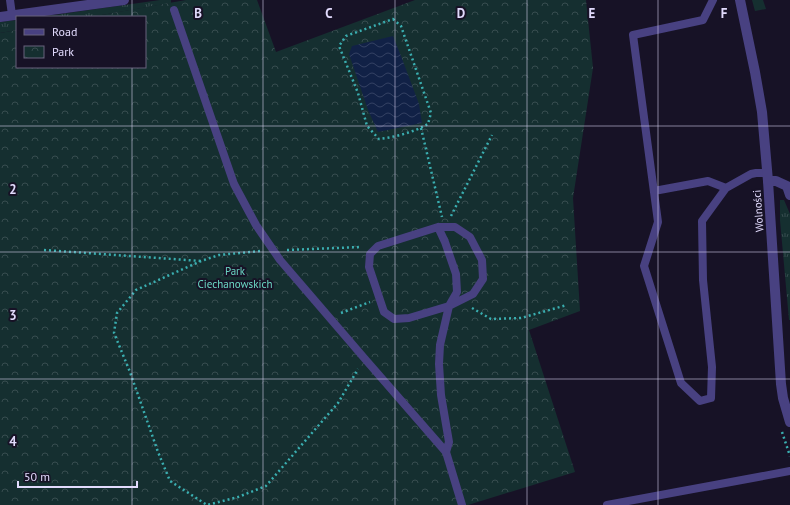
<svg xmlns="http://www.w3.org/2000/svg" width="790" height="505" font-family="'PT Sans',sans-serif">
<style>
.grass{fill:url(#grass-tufts)}
.park{fill:url(#park-crowns)}
.water{fill:url(#water-waves)}
.lines{fill:none;stroke-linecap:round;stroke-linejoin:round}
.path{stroke:#3aaeb0;stroke-width:2.5;stroke-dasharray:2 3;stroke-linecap:butt}
.service{stroke:#484181;stroke-width:8}
.minor{stroke:#484181;stroke-width:10}
.tertiary{stroke:#484181;stroke-width:10}
.grid{fill:none;stroke:#e1dafc;stroke-width:1;stroke-opacity:0.55}
.labels{text-anchor:middle;dominant-baseline:central;stroke-width:4;stroke-linejoin:round;paint-order:stroke}
.street-label{font-size:11px;fill:#e1dafc;stroke:#171226}
.park-label{font-size:11px;fill:#6bd7c4;stroke:#171226}
.grid-label{font-size:13px;text-anchor:middle;font-weight:bold;fill:#e1dafc;stroke:#171226;stroke-width:4;stroke-linejoin:round;paint-order:stroke}
</style>
<defs>
<pattern id="grass-tufts" width="24" height="20" patternUnits="userSpaceOnUse"><rect width="24" height="20" fill="#152f30"/><path d="M3 7l-1-3M5 7V3M7 7l1-3M15 17l-1-3M17 17v-4M19 17l1-3" fill="none" stroke="#374d4f"/></pattern>
<pattern id="park-crowns" width="20" height="18" patternUnits="userSpaceOnUse"><rect width="20" height="18" fill="#152f30"/><path d="M2 6a3 3 0 1 1 6 0M12 15a3 3 0 1 1 6 0" fill="none" stroke="#374d4f"/></pattern>
<pattern id="water-waves" width="16" height="10" patternUnits="userSpaceOnUse"><rect width="16" height="10" fill="#112146"/><path d="M0 5q4-4 8 0t8 0" fill="none" stroke="#334162"/></pattern>
</defs>
<rect width="100%" height="100%" fill="#171226"/>
<!-- grass -->
<path class="grass" d="M 160,0 L 171,0 L 171,3 L 90,17 L 40,17 Z
M 752,0 L 763,0 L 766,9 L 755,11 Z
M 17,20 L 17,30 L 0,33 L 0,22 Z
M 780,200 L 784,200 L 790,214 L 790,320 L 789,320 L 780,220 Z"/>
<!-- park -->
<path class="park" d="M 186,0 L 257,0 L 276,52 L 415,0 L 586,0 L 593,68 L 573,198 L 580,311 L 529,330 L 575,472 L 468,505 L 0,505 L 0,33 L 17,30 L 17,67 L 145,67 L 145,17 L 90,17 Z"/>
<!-- water -->
<path class="water" d="M 393,36 L 401,56 L 419,104 L 422,123 L 378,132 L 368,110 L 349,54 L 352,46 Z"/>
<g class="lines">
<!-- path -->
<path class="path" d="M 393,19 L 401,26 L 431,113 L 428,124 C 414,132 396,137 379,139 L 367,126 L 358,93 L 339,46 L 346,36 Z
M 421,128 L 442,217
M 451,216 L 492,135
M 44,250 L 201,261
M 287,250 L 361,247
M 260,251 L 219,255 L 201,261 L 136,290 L 117,313 L 114,333 L 130,372 L 158,452 L 170,481 L 207,505 L 238,497 L 266,486 L 338,403 L 358,369
M 472,308 L 491,319 L 521,318 L 567,305
M 341,313 L 370,302
M 782,432 L 790,456"/>
<!-- service -->
<path class="service" d="M 10,0 L 12,15
M 174,10 L 234,184 L 256,225 L 280,260 L 365,359 L 446,452
M 726,188 L 751,174 L 756,173 L 767,173
M 654,191 L 708,181 L 726,188 L 702,221 L 703,280 L 712,367 L 711,398 L 700,401 L 681,383 L 644,266 L 658,222 L 633,35 L 703,20 L 713,0
M 438,227 L 455,227 L 470,237 L 482,260 L 483,279 L 473,294 L 449,306 L 409,318 L 394,319 L 384,312 L 369,267 L 370,254 L 378,246 Z
M 438,227 L 445,242 L 456,274 L 457,292 L 449,306 L 440,345 L 439,364 L 441,395 L 449,442 L 446,452 L 462,505
M 607,505 L 790,471"/>
<!-- minor -->
<path class="minor" d="M 0,17 L 124,0
M 768,181 L 776,181 L 787,186 L 790,195"/>
<!-- tertiary -->
<path class="tertiary" d="M 740,0 L 755,72 L 762,112 L 768,181 L 781,384 L 783,398 L 790,422"/>
</g>
<!-- grid -->
<path class="grid" d="M 132,0 L 132,17M 263,0 L 263,505M 395,0 L 395,505M 527,0 L 527,505M 658,0 L 658,505M 132,67 L 132,505M 0,126 L 790,126M 0,252 L 790,252M 0,379 L 790,379"/>
<g class="labels">
<!-- street labels -->
<g class="street-label">
<text transform="translate(758 211) rotate(-94)">Wolności</text>
</g>
<!-- park labels -->
<g class="park-label">
<text x="235" y="271">Park<tspan x="235" dy="13">Ciechanowskich</tspan></text>
</g>
</g>
<g class="grid-label">
<text x="198" y="18">B</text>
<text x="329" y="18">C</text>
<text x="461" y="18">D</text>
<text x="592" y="18">E</text>
<text x="724" y="18">F</text>
<text x="13" y="194">2</text>
<text x="13" y="320">3</text>
<text x="13" y="446">4</text>
</g>
<!-- legend -->
<rect x="16" y="16" width="130" height="52" fill="#171226" stroke="#68627c"/>
<rect x="24" y="29" width="20" height="6" fill="#484181" stroke="#68627c"/>
<text x="52" y="36" font-size="12" fill="#e1dafc">Road</text>
<rect x="24" y="46" width="20" height="12" fill="url(#park-crowns)" stroke="#68627c"/>
<text x="52" y="56" font-size="12" fill="#e1dafc">Park</text>
<!-- scale -->
<path d="M18 481v6h119v-6" fill="none" stroke="#e1dafc" stroke-width="2"/>
<text x="24" y="481" font-size="12" fill="#e1dafc" stroke="#171226" stroke-width="3" paint-order="stroke">50 m</text>
</svg>
